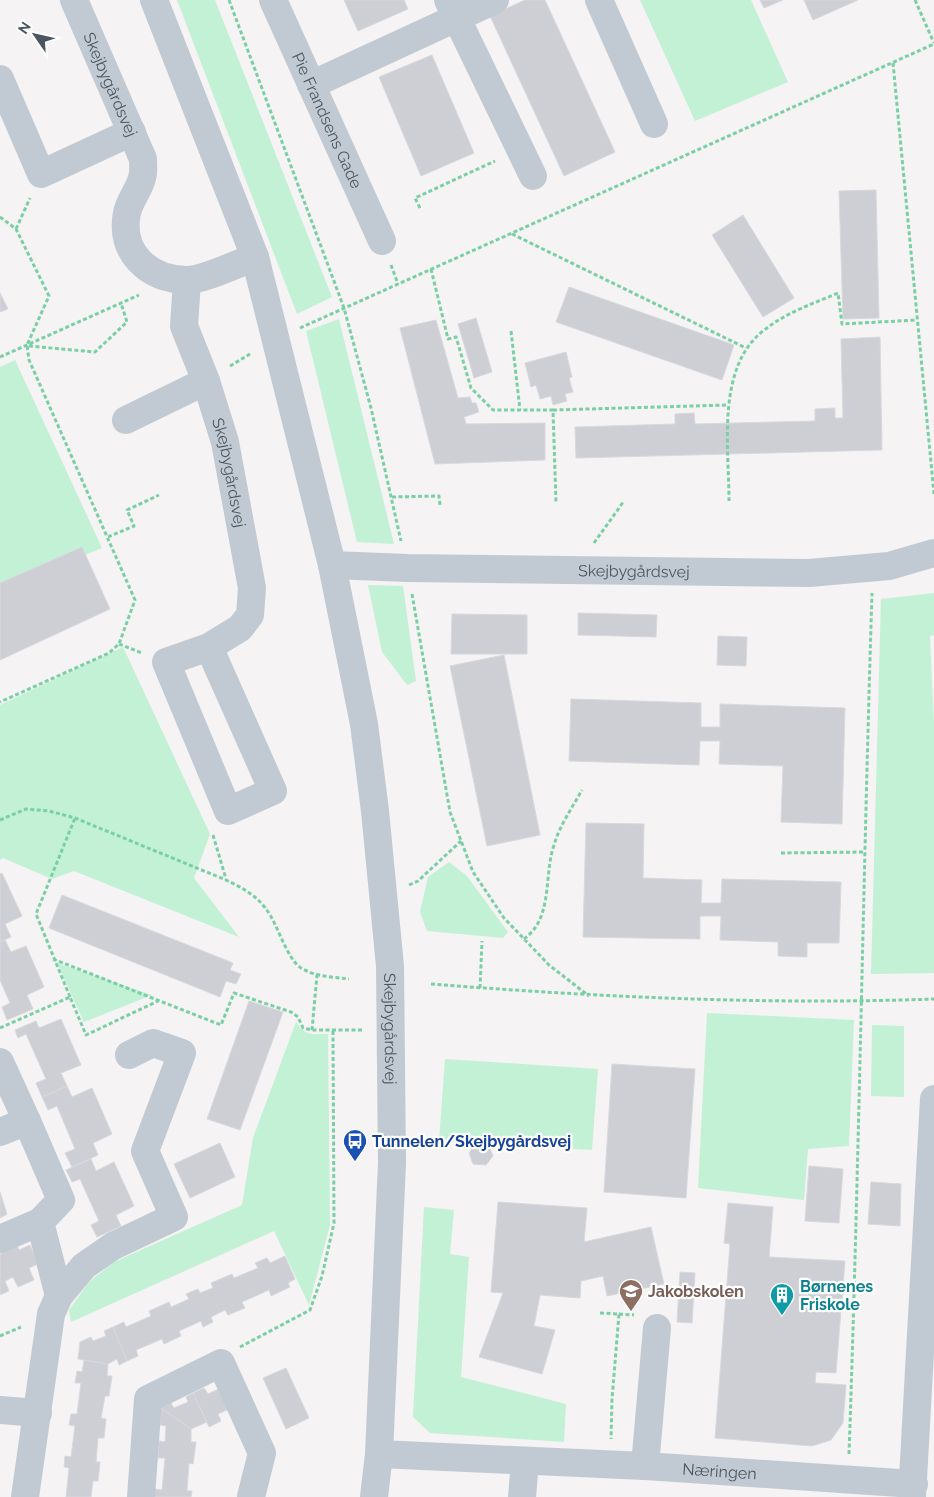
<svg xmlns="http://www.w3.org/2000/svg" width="934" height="1497" font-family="Raleway,sans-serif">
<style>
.green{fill:#c3f1d5}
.building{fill:#cdcfd5;stroke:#d7d9de}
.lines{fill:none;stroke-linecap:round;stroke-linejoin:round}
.path{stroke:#7ad0a6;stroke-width:3;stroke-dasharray:4 2.5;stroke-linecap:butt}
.minor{stroke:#c1cad2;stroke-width:28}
.labels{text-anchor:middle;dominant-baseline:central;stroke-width:4.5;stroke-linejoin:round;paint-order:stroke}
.street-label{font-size:16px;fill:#4a5661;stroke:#fff}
.transit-label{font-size:16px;font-weight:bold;fill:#164399;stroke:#fff;text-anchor:start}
.culture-label{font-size:16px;font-weight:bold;fill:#0d838f;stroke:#fff;text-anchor:start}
.education-label{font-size:16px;font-weight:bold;fill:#785e54;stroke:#fff;text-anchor:start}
</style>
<rect width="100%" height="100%" fill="#f5f3f3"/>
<!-- green -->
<path class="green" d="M 177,0 L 215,0 L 332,297 L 297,314 Z
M 640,0 L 751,0 L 788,82 L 695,121 Z
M 339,319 L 394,544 L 357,542 L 306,331 Z
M 15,360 L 102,548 L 0,590 L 0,367 Z
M 368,585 L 403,586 L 416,681 L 407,685 L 382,652 Z
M 934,593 L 934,635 L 930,636 L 934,723 L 934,973 L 871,974 L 881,599 Z
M 123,647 L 210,834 L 194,878 L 239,937 L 74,871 L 52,879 L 3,858 L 0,860 L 0,705 Z
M 449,862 L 467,876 L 508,932 L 503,938 L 427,931 L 420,912 L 428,877 Z
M 57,963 L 152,995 L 84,1022 Z
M 707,1013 L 854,1020 L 849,1146 L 808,1149 L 804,1200 L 698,1188 Z
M 296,1022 C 306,1037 313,1034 328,1034 L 330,1225 L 309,1305 L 274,1231 L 71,1322 L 69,1310 L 89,1282 L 114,1262 L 242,1205 L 253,1138 Z
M 872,1025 L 904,1026 L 904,1097 L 871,1096 Z
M 445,1059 L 598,1069 L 592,1150 L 439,1141 Z
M 424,1207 L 454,1210 L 450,1254 L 469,1257 L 461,1377 L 566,1404 L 564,1442 L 430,1433 L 413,1417 Z"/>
<!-- building -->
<path class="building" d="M 344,0 L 404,0 L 408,9 L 358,31 Z
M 525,0 L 545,0 L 615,152 L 564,176 L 490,16 Z
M 760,0 L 783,0 L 764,8 Z
M 804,0 L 858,0 L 813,20 Z
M 432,55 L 474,153 L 421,176 L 379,77 Z
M 876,190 L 879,318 L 843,319 L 839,191 Z
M 743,215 L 794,298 L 763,317 L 712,235 Z
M 569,287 L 734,345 L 722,380 L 556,322 Z
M 0,293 L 8,309 L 0,312 Z
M 476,318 L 492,372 L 474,378 L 458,324 Z
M 436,320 L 458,398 L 470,397 L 472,403 L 476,403 L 479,412 L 464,417 L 466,424 L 545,423 L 545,460 L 435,464 L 400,328 Z
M 880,337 L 882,450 L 576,458 L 575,427 L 675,424 L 675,414 L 694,413 L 695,424 L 815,421 L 815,409 L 835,408 L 835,418 L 843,418 L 841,339 Z
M 566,352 L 572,377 L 569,378 L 573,392 L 565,394 L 567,401 L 553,405 L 551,396 L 540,399 L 536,385 L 531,387 L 525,363 Z
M 82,547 L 110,609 L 0,660 L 0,583 Z
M 578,613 L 657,615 L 656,637 L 578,635 Z
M 452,614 L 527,615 L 527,654 L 451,654 Z
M 718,636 L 747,637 L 746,666 L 717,665 Z
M 504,655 L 540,835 L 487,846 L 450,666 Z
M 571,699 L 701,703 L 701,727 L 720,727 L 720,704 L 845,708 L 842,824 L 781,822 L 783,766 L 719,764 L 720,741 L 700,741 L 699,765 L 569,761 Z
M 586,823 L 644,824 L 643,878 L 702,880 L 701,903 L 721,903 L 722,879 L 841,882 L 839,943 L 807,943 L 807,957 L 778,956 L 778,942 L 720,940 L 721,916 L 700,916 L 700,939 L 583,937 Z
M 2,873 L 22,916 L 5,924 L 11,937 L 0,942 L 0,874 Z
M 62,895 L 233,963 L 230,970 L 241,974 L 236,984 L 226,981 L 220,997 L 49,928 Z
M 5,940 L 11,952 L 26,946 L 44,987 L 27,995 L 33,1009 L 7,1020 L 2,1007 L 10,1003 L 0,980 L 0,942 Z
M 249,1001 L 283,1012 L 240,1130 L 207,1119 Z
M 61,1019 L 81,1065 L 61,1073 L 67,1086 L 42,1097 L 36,1083 L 46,1079 L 26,1034 L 18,1038 L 15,1030 L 36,1021 L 39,1028 Z
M 612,1064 L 695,1069 L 686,1198 L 604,1192 Z
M 67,1086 L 72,1097 L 92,1088 L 112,1134 L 93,1143 L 98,1155 L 72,1167 L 65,1153 L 75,1149 L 57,1106 L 48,1110 L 42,1097 Z
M 220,1143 L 235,1177 L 190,1198 L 174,1164 Z
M 476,1143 L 488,1144 L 493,1156 L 486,1165 L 473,1164 L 469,1153 Z
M 91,1159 L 96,1171 L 114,1162 L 134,1206 L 116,1215 L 121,1226 L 97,1237 L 91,1225 L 99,1221 L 80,1179 L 72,1182 L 66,1170 Z
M 809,1166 L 843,1169 L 839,1223 L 805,1221 Z
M 871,1182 L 901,1184 L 900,1226 L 868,1224 Z
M 0,1192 L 7,1214 L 0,1218 Z
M 498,1202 L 587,1208 L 584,1242 L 651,1227 L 664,1284 L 607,1296 L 603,1276 L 581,1281 L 580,1298 L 540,1295 L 534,1326 L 555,1330 L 542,1374 L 479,1357 L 503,1293 L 491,1292 Z
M 728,1203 L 773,1207 L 769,1257 L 845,1261 L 836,1373 L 816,1372 L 815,1383 L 846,1385 L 843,1423 L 831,1440 L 812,1446 L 715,1438 L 730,1244 L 724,1243 Z
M 15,1241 L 19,1250 L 30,1245 L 38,1264 L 29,1268 L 34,1280 L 18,1287 L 13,1277 L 5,1281 L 9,1291 L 0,1295 L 0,1254 L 2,1253 L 0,1249 Z
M 285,1256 L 295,1279 L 288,1283 L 290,1287 L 271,1296 L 269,1290 L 242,1302 L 245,1308 L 228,1315 L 225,1310 L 211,1317 L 213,1322 L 203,1327 L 201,1321 L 179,1331 L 181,1336 L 164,1344 L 162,1339 L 136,1350 L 138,1356 L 127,1361 L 113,1327 L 124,1322 L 126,1327 L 151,1316 L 149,1311 L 169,1302 L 171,1307 L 189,1299 L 186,1294 L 198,1289 L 200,1293 L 213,1288 L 211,1283 L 232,1274 L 234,1278 L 258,1268 L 255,1263 L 267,1258 L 270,1263 Z
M 680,1272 L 695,1273 L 692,1323 L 677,1322 Z
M 113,1327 L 127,1361 L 119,1365 L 117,1359 L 108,1364 L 78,1359 L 80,1342 L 91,1337 L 93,1341 L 106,1336 L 104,1331 Z
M 84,1360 L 108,1364 L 107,1376 L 112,1376 L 109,1396 L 105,1396 L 101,1418 L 106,1419 L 104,1438 L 98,1438 L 96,1462 L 100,1462 L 98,1481 L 93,1481 L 91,1497 L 66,1497 L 69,1468 L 64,1467 L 65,1456 L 71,1457 L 75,1426 L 69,1425 L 71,1414 L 77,1414 L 81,1383 L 75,1383 L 77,1371 L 82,1372 Z
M 286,1368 L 309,1418 L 286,1429 L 263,1378 Z
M 204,1388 L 208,1394 L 221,1388 L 231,1408 L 218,1414 L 221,1421 L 209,1427 L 193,1393 Z
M 193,1393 L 207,1422 L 191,1429 L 161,1408 L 171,1403 L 174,1408 L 188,1402 L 186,1397 Z
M 161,1408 L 191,1429 L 191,1442 L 196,1442 L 193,1464 L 189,1463 L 187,1491 L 192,1491 L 191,1497 L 154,1497 L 155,1489 L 162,1490 L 165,1458 L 158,1458 L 159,1441 L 165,1442 L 166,1426 L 160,1425 Z"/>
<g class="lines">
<!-- path -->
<path class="path" d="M 229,0 L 344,308 L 371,408 L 401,541
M 915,0 L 934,43
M 893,63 L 934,494
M 420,208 L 415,198 L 495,161
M 0,217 L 16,229 L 49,296 L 27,345 L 29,360 L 135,600 L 119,644 L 109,653 L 0,702
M 16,229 L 30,198
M 512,234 L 746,348
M 391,265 L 398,284
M 431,269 L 448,339 L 456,337 L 471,388 L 493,410 L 553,410 L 556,503
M 300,328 L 934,44
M 511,331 L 520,410
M 29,346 L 95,352 L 127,322 L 121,303
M 0,357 L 139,295
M 230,366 L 250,354
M 553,410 L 728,405
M 392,497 L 439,496 L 440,505
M 729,501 C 729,448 716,368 763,331 C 785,313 812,304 838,293 L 842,324 L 917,320
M 108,537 L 134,526 L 127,510 L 159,495
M 594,543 L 624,501
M 412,594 L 450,812 L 473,872 L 504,918 L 549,965 L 589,996
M 119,644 L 142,653
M 0,820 L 26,809 L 49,811 L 75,818 L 226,880 C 241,887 256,895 266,909 C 278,924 286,958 301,968 C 316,977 333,977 349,979
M 213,835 L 226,879
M 781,853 L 864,852
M 409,885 L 418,881 L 461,841
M 524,939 C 528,936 532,932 535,928 C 551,905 545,871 554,845 C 560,825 572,808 582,790
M 53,959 L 221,1025 L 234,993 L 291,1012 L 298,1017 L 303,1028 L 312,1030 L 363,1030
M 431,984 C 598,997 767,1005 934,999
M 480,988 L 482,941
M 70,997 L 36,914 L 75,818
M 0,1028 L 70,997 L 86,1035 L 158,1001
M 312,1030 L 317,975
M 600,1313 L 619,1314 L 612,1399 L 611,1439
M 619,1314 L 634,1315
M 0,1336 L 21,1327
M 240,1347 L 310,1310 L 322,1276 L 334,1223 L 333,1031
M 849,1454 C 859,1167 863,880 872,593"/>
<!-- minor -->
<g class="minor">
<path id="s1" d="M 74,0 L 143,159 C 143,165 144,172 142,178 C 139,190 129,201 127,213 C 119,252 148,279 186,280 C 201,281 239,263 255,257"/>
<path id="s2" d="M 154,0 L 255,257 L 332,565 L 364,724 L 375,811 L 390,966 L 392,1163 L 379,1454 L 374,1497"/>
<path id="s3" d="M 273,0 L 382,241"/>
<path d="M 448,0 L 533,176"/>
<path d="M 599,0 L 654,124"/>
<path d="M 0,79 L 41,174 L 132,132"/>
<path d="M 311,85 L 495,0"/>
<path id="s4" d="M 187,281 L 184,326 L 206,381 L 225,442 L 252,588 L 250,615 L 240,628 L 209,647 L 166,662 L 228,811 L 273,791 L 209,647"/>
<path d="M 126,420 L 206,381"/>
<path id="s5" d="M 332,565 L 407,568 L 809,573 L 889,566 L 934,553"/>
<path d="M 0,1062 L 27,1121 L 61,1200 L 40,1222 L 59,1296"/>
<path d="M 0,1132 L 27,1121"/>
<path d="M 0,1239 L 40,1222"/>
<path d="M 0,1410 L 38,1413"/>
<path id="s6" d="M 379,1454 L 645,1466 L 914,1484"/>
<path d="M 645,1466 L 657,1328"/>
<path d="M 25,1497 L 51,1314 L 59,1296 L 84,1266 L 113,1246 L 174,1217 L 145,1151 L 182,1053 L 153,1043 L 129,1055"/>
<path d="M 141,1497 L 148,1399 L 221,1363 L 262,1453 L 251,1497"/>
<path d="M 522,1497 L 525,1461"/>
<path d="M 912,1497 L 934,1099"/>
</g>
</g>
<!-- icons -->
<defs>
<g id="bus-pin" transform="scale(1.25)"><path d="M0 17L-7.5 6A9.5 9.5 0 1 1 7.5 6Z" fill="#1a4fb4" stroke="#fff"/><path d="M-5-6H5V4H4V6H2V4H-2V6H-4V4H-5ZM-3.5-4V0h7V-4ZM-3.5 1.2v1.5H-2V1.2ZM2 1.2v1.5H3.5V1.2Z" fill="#fff"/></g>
<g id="school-pin" transform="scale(1.25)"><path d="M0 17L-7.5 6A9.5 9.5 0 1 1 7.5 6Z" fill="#8d6e63" stroke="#fff"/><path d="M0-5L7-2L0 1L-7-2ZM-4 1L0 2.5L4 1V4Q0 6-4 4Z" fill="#fff"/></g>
<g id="building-pin" transform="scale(1.25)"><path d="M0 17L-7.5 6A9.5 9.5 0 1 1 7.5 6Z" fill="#0f9aa8" stroke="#fff"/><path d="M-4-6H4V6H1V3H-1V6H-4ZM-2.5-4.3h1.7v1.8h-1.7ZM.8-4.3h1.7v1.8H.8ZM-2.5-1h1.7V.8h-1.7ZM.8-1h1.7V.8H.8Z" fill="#fff"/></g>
</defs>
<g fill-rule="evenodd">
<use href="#bus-pin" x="355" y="1141"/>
<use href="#school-pin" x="631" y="1291"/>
<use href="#building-pin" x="782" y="1295"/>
</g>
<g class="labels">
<!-- street labels -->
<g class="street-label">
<text stroke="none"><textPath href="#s1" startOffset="92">Skejbygårdsvej</textPath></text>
<text stroke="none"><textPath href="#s3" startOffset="132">Pie Frandsens Gade</textPath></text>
<text stroke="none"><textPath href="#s4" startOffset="199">Skejbygårdsvej</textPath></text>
<text stroke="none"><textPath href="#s5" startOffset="302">Skejbygårdsvej</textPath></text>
<text stroke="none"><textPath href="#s2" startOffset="1062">Skejbygårdsvej</textPath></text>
<text stroke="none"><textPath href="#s6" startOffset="341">Næringen</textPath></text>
</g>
<!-- transit labels -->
<g class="transit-label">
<text x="372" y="1141">Tunnelen/Skejbygårdsvej</text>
</g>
<!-- culture labels -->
<g class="culture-label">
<text x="800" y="1286">Børnenes<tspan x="800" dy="18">Friskole</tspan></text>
</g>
<!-- education labels -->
<g class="education-label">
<text x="648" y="1291">Jakobskolen</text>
</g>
</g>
<!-- north arrow -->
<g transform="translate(35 35) rotate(304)" stroke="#ffffff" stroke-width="4" paint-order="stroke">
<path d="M0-4L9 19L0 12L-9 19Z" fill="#4a5661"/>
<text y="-8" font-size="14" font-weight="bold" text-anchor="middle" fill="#4a5661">N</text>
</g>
</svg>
